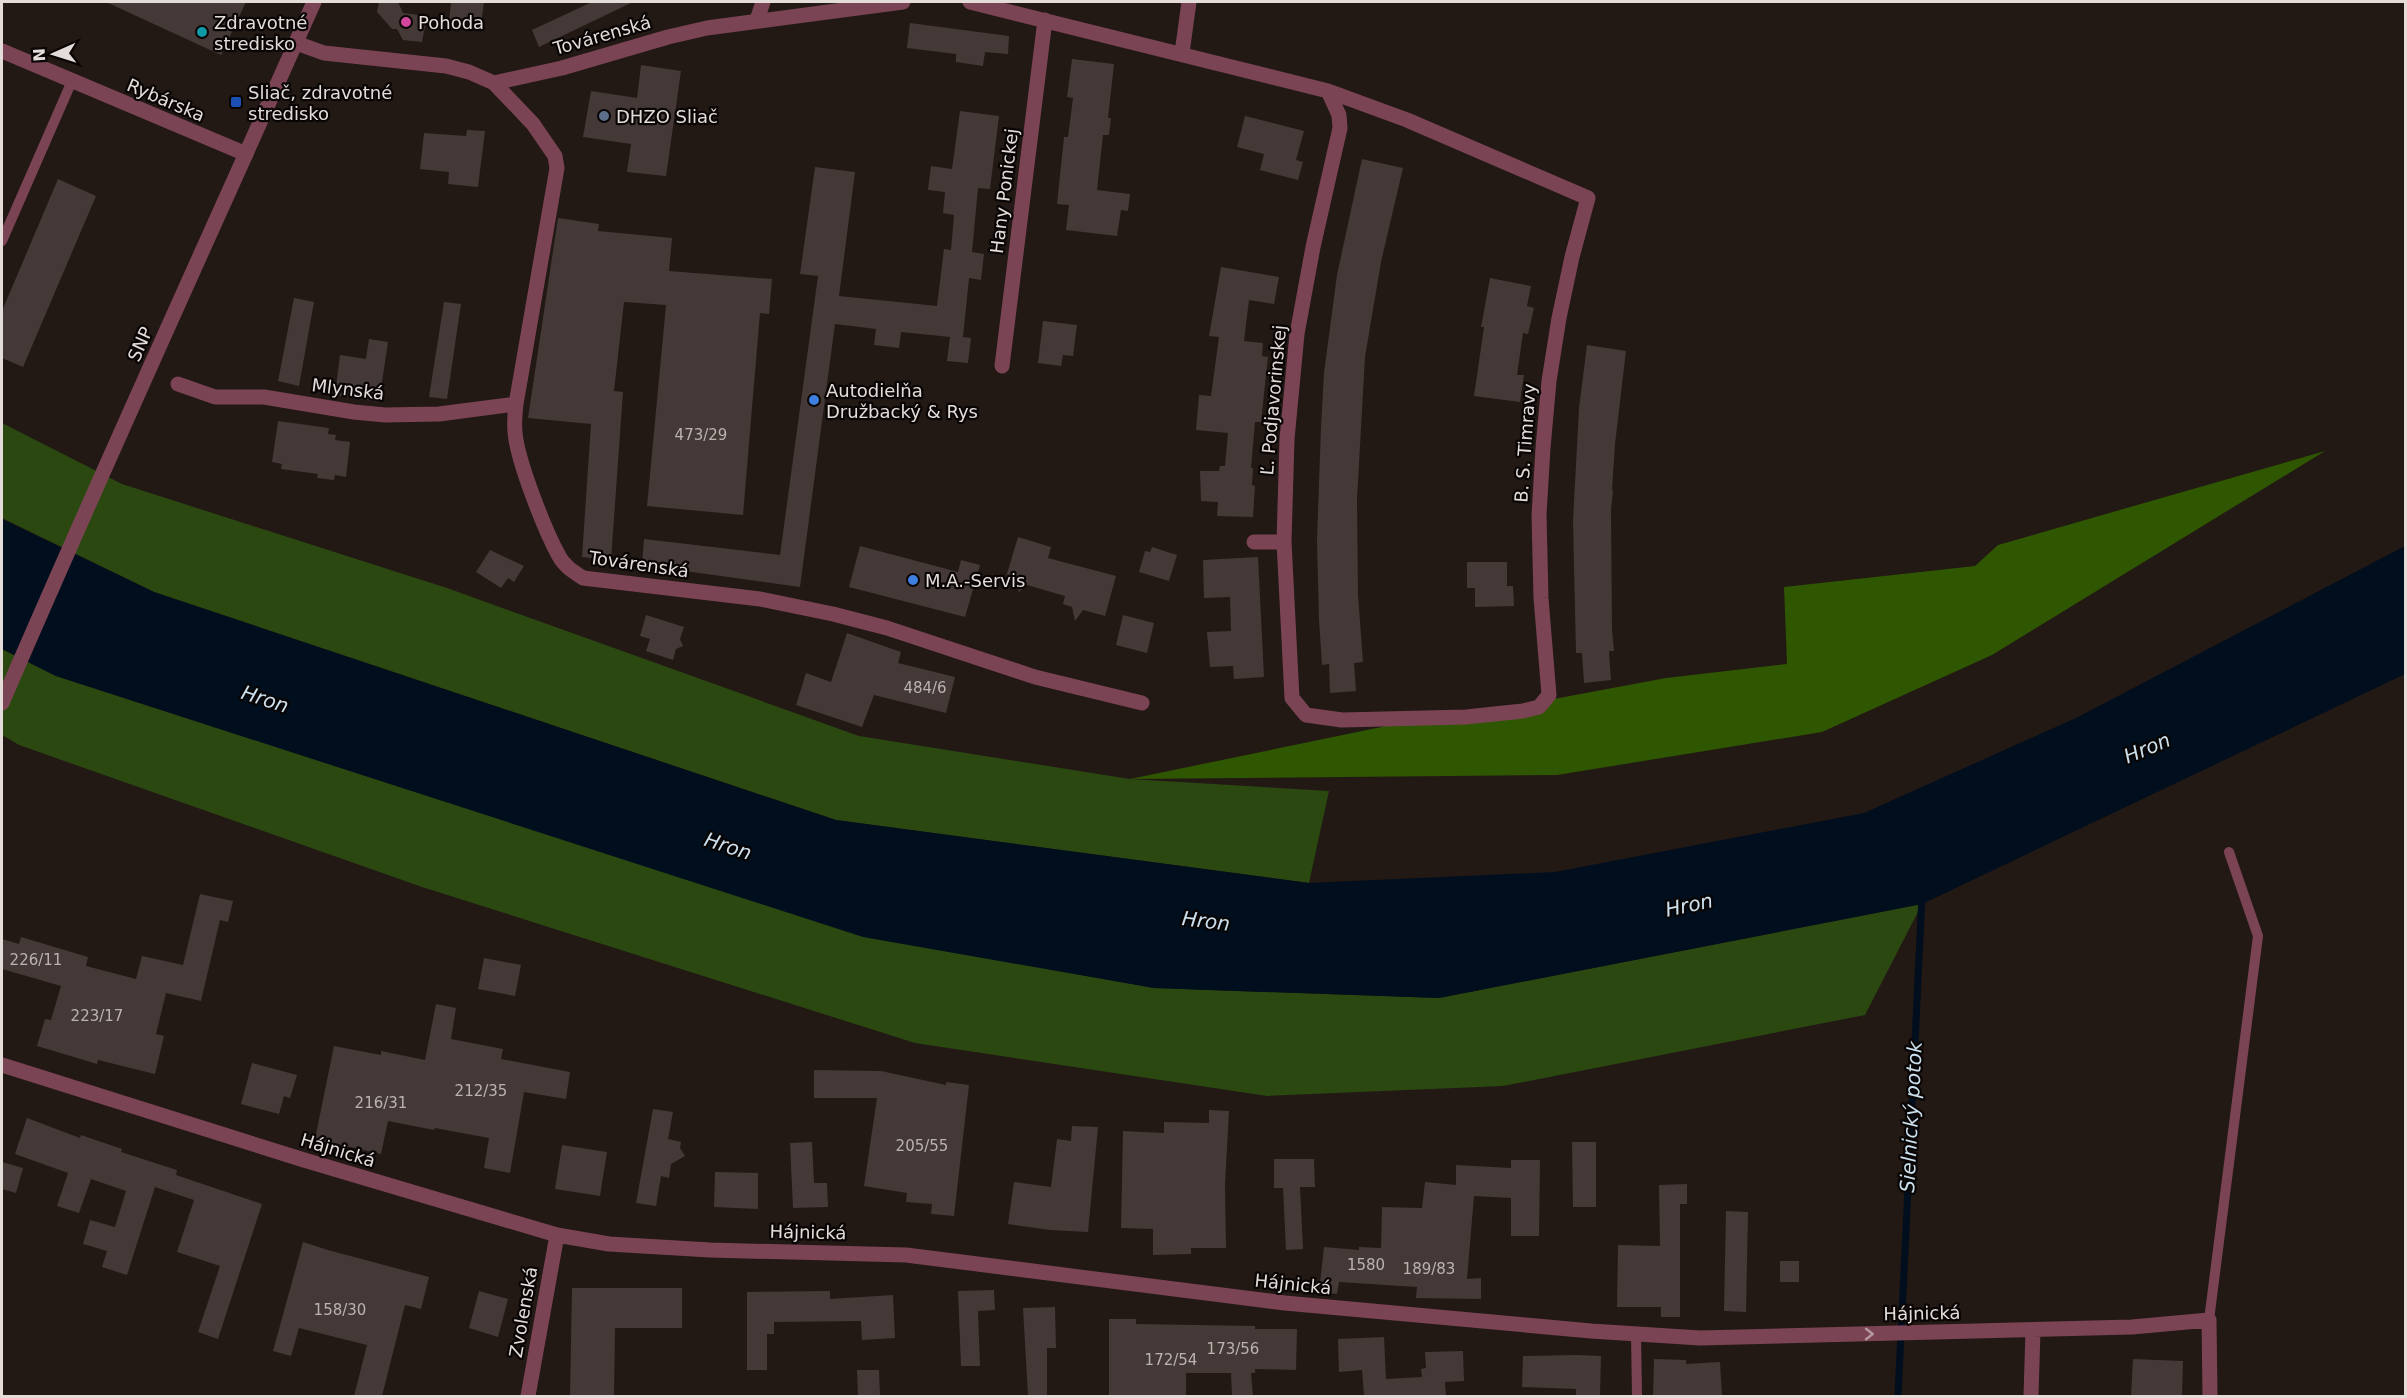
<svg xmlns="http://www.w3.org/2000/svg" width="2407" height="1398" font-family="'DejaVu Sans',sans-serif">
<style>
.green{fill:#2b4811}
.forest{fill:#2f5600}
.water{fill:#000e1d}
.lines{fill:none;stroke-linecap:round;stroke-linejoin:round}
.stream{stroke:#000e1d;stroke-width:7}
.building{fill:#443936}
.service{stroke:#7b4454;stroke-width:10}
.minor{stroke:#7b4454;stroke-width:15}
.tertiary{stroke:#7b4454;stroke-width:15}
.oneway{stroke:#b4989d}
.hotel-dot{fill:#d1479c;stroke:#080504;stroke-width:2}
.culture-dot{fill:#0f9aa8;stroke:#080504;stroke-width:2}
.transit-dot{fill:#1a4fb4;stroke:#080504;stroke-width:2}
.service-dot{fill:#5c6f8a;stroke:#080504;stroke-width:2}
.shop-dot{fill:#3f7fe0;stroke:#080504;stroke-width:2}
.labels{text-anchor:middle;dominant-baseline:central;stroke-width:4.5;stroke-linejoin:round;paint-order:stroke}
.number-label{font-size:15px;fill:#bbb3b0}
.poi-label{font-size:18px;fill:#e3dcd9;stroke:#080504;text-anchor:start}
.street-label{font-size:18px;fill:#e3dcd9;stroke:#080504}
.water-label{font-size:20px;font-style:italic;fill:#cce0ee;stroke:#080504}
</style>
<rect width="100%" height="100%" fill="#221814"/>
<!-- green -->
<path class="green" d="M 2,423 L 122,484 L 447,588 L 859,736 L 1130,779 L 1329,791 L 1309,883 L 836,820 L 154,592 L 2,518 Z
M 2,649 L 56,676 L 863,936 L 1154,988 L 1439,998 L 1922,904 L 1865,1015 L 1503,1086 L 1267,1096 L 915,1043 L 422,887 L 19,745 L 2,735 Z"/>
<!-- forest -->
<path class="forest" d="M 2325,451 L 1992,655 L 1822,732 L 1557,775 L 1130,779 L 1425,718 L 1543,701 L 1666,678 L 1787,664 L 1784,587 L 1975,566 L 1998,545 Z"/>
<!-- water -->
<path class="water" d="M 2,519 L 154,592 L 836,820 L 1309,883 L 1555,872 L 1864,813 L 2078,717 L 2405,546 L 2405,674 L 1922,904 L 1439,998 L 1154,988 L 863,937 L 56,676 L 2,649 Z"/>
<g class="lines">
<!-- stream -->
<path class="stream" d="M 1898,1396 L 1922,896"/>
</g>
<!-- building -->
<path class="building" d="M 106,2 L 246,2 L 221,55 Z
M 379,2 L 398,2 L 403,13 L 427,16 L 422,42 L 403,40 L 397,29 L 392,29 L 377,12 Z
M 451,2 L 484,2 L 481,24 L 449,21 Z
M 592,2 L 633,2 L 539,47 L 532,30 Z
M 910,23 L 1009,36 L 1008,54 L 985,52 L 983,66 L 956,62 L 956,54 L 907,48 Z
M 1072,59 L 1114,64 L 1108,118 L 1111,118 L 1109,135 L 1103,135 L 1097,190 L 1130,194 L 1128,211 L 1121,210 L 1117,236 L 1066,230 L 1069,205 L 1057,204 L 1064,137 L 1068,137 L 1073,98 L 1067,97 Z
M 641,65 L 681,71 L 666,176 L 627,172 L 631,144 L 583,137 L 591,91 L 637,98 Z
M 960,111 L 999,116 L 990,189 L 978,188 L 972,252 L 984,254 L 981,280 L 969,278 L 963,337 L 971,338 L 968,363 L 947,361 L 950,337 L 901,332 L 899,348 L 874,345 L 876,329 L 835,324 L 800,587 L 642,565 L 644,539 L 780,555 L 818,276 L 800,274 L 815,167 L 855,172 L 839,296 L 937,306 L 944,249 L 951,250 L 954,215 L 943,213 L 945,192 L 928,190 L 931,166 L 952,169 Z
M 1245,116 L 1304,131 L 1296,160 L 1303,162 L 1298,180 L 1260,170 L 1264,154 L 1237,147 Z
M 467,130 L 485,131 L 478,187 L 448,184 L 449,172 L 420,169 L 424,133 L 466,136 Z
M 1362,159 L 1403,168 L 1381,262 L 1365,357 L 1357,499 L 1358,595 L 1363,662 L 1354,663 L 1356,691 L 1330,693 L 1329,664 L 1322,665 L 1319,620 L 1317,540 L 1321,427 L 1324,373 L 1337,275 Z
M 58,179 L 96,196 L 23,367 L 2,358 L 2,311 Z
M 558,218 L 599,224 L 598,231 L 672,238 L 669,271 L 772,279 L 769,314 L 760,313 L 743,515 L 647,506 L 666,305 L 624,302 L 614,391 L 623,392 L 611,560 L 582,557 L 591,424 L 528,418 Z
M 1221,267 L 1279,277 L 1274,304 L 1249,300 L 1244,341 L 1263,343 L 1262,356 L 1268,357 L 1261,422 L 1255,422 L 1251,468 L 1253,468 L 1252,485 L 1255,486 L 1253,517 L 1217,516 L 1218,502 L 1201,501 L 1200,471 L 1219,471 L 1220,466 L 1225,466 L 1228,433 L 1196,430 L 1199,395 L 1211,396 L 1219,337 L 1209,336 Z
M 1490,278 L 1531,286 L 1527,306 L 1534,308 L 1528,334 L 1523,333 L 1517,375 L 1524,375 L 1520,402 L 1474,396 L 1484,327 L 1481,327 Z
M 294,298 L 314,302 L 299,386 L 278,381 Z
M 444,302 L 461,304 L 447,399 L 429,397 Z
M 1043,321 L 1077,325 L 1073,356 L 1063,355 L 1061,366 L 1038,363 Z
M 369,339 L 388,342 L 379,402 L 335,395 L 340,355 L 366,359 Z
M 1587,345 L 1626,351 L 1615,444 L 1612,490 L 1613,490 L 1611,510 L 1612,630 L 1614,651 L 1609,651 L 1611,680 L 1584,683 L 1582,653 L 1576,653 L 1573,521 L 1579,408 Z
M 278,421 L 329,428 L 328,434 L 336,435 L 335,440 L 350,442 L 346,477 L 335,475 L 334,480 L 317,478 L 318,474 L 281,469 L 282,464 L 272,462 Z
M 1018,537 L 1051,547 L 1048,558 L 1116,576 L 1105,616 L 1083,610 L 1075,621 L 1072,607 L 1063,604 L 1065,596 L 1027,585 L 1019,592 L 1016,580 L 1006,577 Z
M 860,546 L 958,572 L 961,560 L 980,565 L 965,617 L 849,587 Z
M 1152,547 L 1177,555 L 1169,581 L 1139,572 L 1145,551 L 1150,552 Z
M 490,550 L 524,566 L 514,582 L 508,578 L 501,588 L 476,572 Z
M 1258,557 L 1264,677 L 1234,679 L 1233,666 L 1210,667 L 1207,632 L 1231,631 L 1230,597 L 1204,598 L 1203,560 Z
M 1467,562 L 1507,562 L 1507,586 L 1513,586 L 1514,606 L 1475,607 L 1475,588 L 1467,588 Z
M 646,615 L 684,627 L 680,639 L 683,646 L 676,649 L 673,660 L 646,651 L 650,639 L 640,636 Z
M 1123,615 L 1154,623 L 1147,653 L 1116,645 Z
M 847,633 L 901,652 L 898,663 L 955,677 L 946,713 L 874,695 L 862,727 L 796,705 L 806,673 L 831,682 Z
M 200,894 L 233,901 L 228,922 L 220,920 L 201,1001 L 166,993 L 156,1034 L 164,1036 L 155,1074 L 98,1060 L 97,1064 L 37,1046 L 45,1019 L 51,1020 L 61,986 L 2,969 L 2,939 L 19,944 L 21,937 L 88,957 L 86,966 L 136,979 L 142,956 L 183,965 Z
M 484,958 L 521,965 L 515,996 L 478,989 Z
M 436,1004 L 456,1008 L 451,1039 L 503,1049 L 501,1059 L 570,1072 L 566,1099 L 524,1092 L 510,1173 L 484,1168 L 489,1138 L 435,1128 L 434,1130 L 388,1121 L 381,1154 L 315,1139 L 334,1046 L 381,1055 L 381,1051 L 425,1060 Z
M 252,1063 L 297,1075 L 290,1098 L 284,1096 L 279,1114 L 241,1104 Z
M 814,1070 L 881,1071 L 946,1085 L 946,1082 L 969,1085 L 954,1216 L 931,1214 L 932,1204 L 906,1202 L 907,1193 L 864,1186 L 877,1098 L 814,1098 Z
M 653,1109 L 673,1112 L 668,1139 L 681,1142 L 680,1148 L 685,1156 L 671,1164 L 669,1178 L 661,1176 L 656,1206 L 636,1203 Z
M 1209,1110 L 1229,1111 L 1225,1185 L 1226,1248 L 1191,1248 L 1191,1254 L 1153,1255 L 1153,1229 L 1121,1228 L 1123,1131 L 1164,1133 L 1164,1122 L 1209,1123 Z
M 27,1118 L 80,1138 L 81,1135 L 122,1149 L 121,1152 L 177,1170 L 176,1175 L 262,1204 L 218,1339 L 198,1332 L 220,1266 L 177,1252 L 194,1200 L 155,1187 L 127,1275 L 102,1267 L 107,1251 L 83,1244 L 90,1220 L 115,1227 L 126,1191 L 91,1179 L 79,1213 L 57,1206 L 68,1173 L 15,1154 Z
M 1072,1126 L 1098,1127 L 1088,1232 L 1050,1230 L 1008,1224 L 1014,1182 L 1051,1187 L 1057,1139 L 1071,1141 Z
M 812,1142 L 814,1183 L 827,1183 L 828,1207 L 793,1208 L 790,1143 Z
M 1572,1142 L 1596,1142 L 1596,1207 L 1573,1207 Z
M 562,1145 L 607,1152 L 600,1196 L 555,1189 Z
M 1274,1159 L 1314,1159 L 1315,1187 L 1300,1187 L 1303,1249 L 1286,1250 L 1283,1188 L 1274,1188 Z
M 1511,1160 L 1540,1160 L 1539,1236 L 1511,1236 L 1511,1198 L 1474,1196 L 1467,1279 L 1481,1278 L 1481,1299 L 1416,1298 L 1417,1287 L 1339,1282 L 1337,1294 L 1319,1292 L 1324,1247 L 1359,1250 L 1359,1247 L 1381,1248 L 1382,1207 L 1422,1208 L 1425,1182 L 1456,1185 L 1456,1165 L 1511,1168 Z
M 2,1162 L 23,1168 L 16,1193 L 2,1189 Z
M 715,1172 L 758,1173 L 758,1209 L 714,1207 Z
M 1687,1184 L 1687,1204 L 1680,1204 L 1680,1317 L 1661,1317 L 1661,1307 L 1617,1307 L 1618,1245 L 1660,1246 L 1659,1185 Z
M 1726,1211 L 1748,1212 L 1746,1312 L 1724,1311 Z
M 303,1242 L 328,1250 L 429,1277 L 421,1309 L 405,1305 L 382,1396 L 354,1396 L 367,1345 L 299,1328 L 291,1356 L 273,1351 Z
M 1780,1261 L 1799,1261 L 1799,1282 L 1780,1282 Z
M 572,1288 L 682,1288 L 682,1328 L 615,1328 L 614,1396 L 570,1396 Z
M 994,1290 L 995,1310 L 978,1311 L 980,1366 L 961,1366 L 958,1291 Z
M 479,1291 L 508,1299 L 498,1337 L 469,1328 Z
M 830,1291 L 830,1299 L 893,1295 L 895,1338 L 862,1340 L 861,1321 L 774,1322 L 774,1334 L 767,1334 L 767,1370 L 747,1370 L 747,1292 Z
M 1055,1307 L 1056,1348 L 1047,1348 L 1047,1396 L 1028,1396 L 1023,1308 Z
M 1109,1319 L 1136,1319 L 1136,1324 L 1255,1326 L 1255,1329 L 1297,1329 L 1296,1370 L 1255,1369 L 1255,1373 L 1251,1373 L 1253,1396 L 1232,1396 L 1231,1373 L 1186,1373 L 1186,1396 L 1109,1396 Z
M 1384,1337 L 1386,1379 L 1422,1377 L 1421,1369 L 1426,1368 L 1425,1352 L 1463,1351 L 1464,1381 L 1445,1382 L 1446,1396 L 1364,1396 L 1362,1370 L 1339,1372 L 1338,1339 Z
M 1577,1355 L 1601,1356 L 1600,1396 L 1576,1396 L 1576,1389 L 1522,1387 L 1523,1356 Z
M 1654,1359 L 1686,1360 L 1686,1364 L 1720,1362 L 1722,1396 L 1653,1396 Z
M 2133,1359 L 2183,1361 L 2182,1396 L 2131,1396 Z
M 857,1370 L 879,1370 L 880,1396 L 858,1396 Z"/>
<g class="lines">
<!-- service -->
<path class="service" d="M 2,241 L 72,81
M 2209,1320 L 2258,936 L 2229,852
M 1636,1335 L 1637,1396"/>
<!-- minor -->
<path class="minor" d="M 970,2 L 1328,91 L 1407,120 L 1588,198 L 1572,257 L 1559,318 L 1549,381 L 1543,448 L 1539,515 L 1541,598 L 1549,695 L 1539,707 L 1523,711 L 1466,717 L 1342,720 L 1306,715 L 1292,698 L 1284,542 L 1287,439 L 1297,334 L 1313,247 L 1340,128 L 1339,115 L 1328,91
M 757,20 L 763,2
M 296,43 L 324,53 L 446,66 L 469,72 L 494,83 L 533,124 L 555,156 L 557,168 L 516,404 C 515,413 514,423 515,432 C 517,460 545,531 559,556 C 564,566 574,572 583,578 L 760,599 L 833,614 L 887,628 L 1035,677 L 1142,703
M 2,51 L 246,154
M 1182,53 L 1189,2
M 494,83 L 562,68 L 668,37 L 707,28 L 903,2
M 1002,366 L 1045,20
M 178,384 L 215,397 L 264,397 L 354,412 L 385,415 L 439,414 L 516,404
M 1254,542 L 1284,542
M 2,1065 L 304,1160 L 557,1235 L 609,1244 L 710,1250 L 906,1255 L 1285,1303 L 1591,1331 L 1700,1338 L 2132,1327 L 2209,1320 L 2210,1396
M 528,1396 L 557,1235
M 2031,1396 L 2033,1330"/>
<!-- tertiary -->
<path class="tertiary" d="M 2,703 C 103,468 210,235 314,2"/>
</g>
<!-- one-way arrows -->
<defs><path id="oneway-chevron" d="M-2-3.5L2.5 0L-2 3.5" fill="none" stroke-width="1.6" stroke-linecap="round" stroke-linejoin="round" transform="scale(1.5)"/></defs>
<use class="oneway" href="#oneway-chevron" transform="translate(1869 1334)"/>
<!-- markers -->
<circle class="hotel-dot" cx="406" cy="22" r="6"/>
<circle class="culture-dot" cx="202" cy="32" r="6"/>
<rect class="transit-dot" x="230" y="96" width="12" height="12" rx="3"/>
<circle class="service-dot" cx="604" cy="116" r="6"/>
<g class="shop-dot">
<circle cx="814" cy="400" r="6"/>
<circle cx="913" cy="580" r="6"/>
</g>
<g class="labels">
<!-- number labels -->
<g class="number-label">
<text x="701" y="435">473/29</text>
<text x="925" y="688">484/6</text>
<text x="36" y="960">226/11</text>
<text x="97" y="1016">223/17</text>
<text x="481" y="1091">212/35</text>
<text x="381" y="1103">216/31</text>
<text x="922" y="1146">205/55</text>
<text x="1366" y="1265">1580</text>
<text x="1429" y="1269">189/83</text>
<text x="340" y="1310">158/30</text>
<text x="1233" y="1349">173/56</text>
<text x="1171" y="1360">172/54</text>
</g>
<!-- poi labels -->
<g class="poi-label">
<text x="214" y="22">Zdravotné<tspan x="214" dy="21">stredisko</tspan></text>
<text x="418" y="22">Pohoda</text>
<text x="248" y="92">Sliač, zdravotné<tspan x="248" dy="21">stredisko</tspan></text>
<text x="616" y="116">DHZO Sliač</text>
<text x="826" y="390">Autodielňa<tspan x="826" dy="21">Družbacký &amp; Rys</tspan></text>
<text x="925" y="580">M.A.-Servis</text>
</g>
<!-- street labels -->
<g class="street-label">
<text transform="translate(602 35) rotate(-16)">Továrenská</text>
<text transform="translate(166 100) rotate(23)">Rybárska</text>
<text transform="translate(1004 191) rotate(-83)">Hany Ponickej</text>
<text transform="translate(140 344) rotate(-66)">SNP</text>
<text transform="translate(348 389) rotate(7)">Mlynská</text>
<text transform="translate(1273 400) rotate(-85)">Ľ. Podjavorinskej</text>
<text transform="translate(1525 443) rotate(-86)">B. S. Timravy</text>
<text transform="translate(639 564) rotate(8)">Továrenská</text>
<text transform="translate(338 1150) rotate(17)">Hájnická</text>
<text transform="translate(808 1232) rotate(1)">Hájnická</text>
<text transform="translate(1293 1284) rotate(6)">Hájnická</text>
<text transform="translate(523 1312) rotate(-80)">Zvolenská</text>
<text transform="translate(1922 1313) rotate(-1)">Hájnická</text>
</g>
<!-- water labels -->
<g class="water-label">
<text transform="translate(265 699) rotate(18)">Hron</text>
<text transform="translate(2147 748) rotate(-23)">Hron</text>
<text transform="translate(728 846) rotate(18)">Hron</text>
<text transform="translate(1689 905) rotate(-12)">Hron</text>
<text transform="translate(1206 921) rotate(7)">Hron</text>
<text transform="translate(1911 1117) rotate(-87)">Sielnický potok</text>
</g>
</g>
<!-- border -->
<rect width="2407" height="1398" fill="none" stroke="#e3dcd9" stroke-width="6"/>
<!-- north arrow -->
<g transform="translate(54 54) rotate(267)" stroke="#080504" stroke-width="4.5" paint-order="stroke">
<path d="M0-4.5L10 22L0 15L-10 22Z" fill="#e3dcd9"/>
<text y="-9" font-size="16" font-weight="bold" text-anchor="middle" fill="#e3dcd9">N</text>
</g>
</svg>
